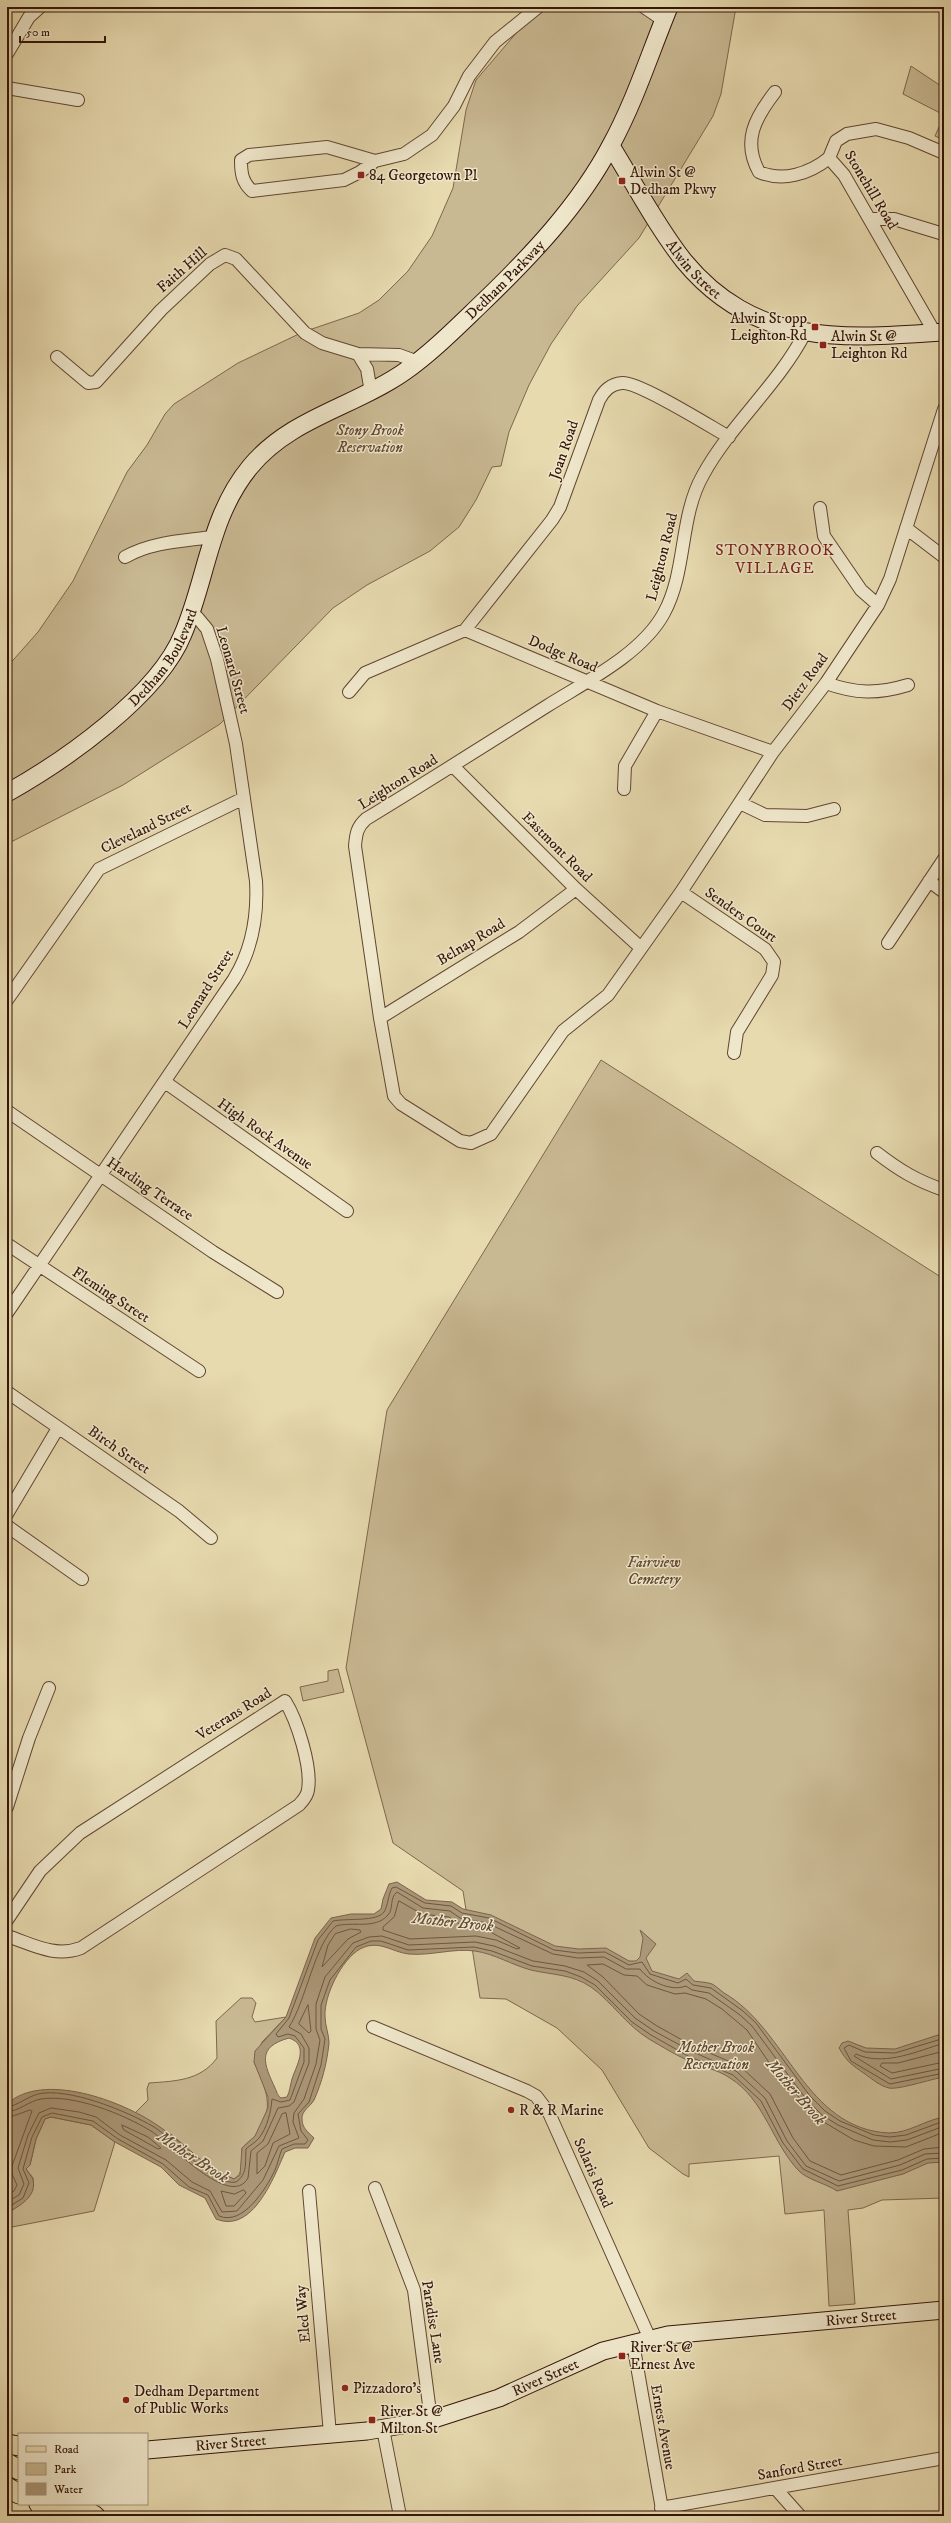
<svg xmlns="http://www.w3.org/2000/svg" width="951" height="2523" font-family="'IM FELL DW Pica',serif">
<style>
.green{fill:#c9b993;stroke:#7e674e}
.water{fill:#aa9777;stroke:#7b634b;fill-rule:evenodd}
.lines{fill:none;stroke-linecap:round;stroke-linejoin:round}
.shore{stroke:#6f5640;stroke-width:1}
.street-casing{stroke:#614632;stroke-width:14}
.secondary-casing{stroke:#341509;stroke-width:19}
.primary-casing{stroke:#341509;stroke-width:21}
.street{stroke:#efe7cb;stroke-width:12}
.secondary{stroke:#efe7cb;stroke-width:17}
.primary{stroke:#e7daaf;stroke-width:19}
.poi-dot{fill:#8f2418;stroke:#efe7cb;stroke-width:1.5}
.labels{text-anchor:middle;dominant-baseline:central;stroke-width:3;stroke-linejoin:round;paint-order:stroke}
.poi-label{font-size:15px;fill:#341509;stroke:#efe7cb;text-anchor:start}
.street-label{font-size:15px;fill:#341509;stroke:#efe7cb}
.park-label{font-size:15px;font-style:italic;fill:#614632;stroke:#efe7cb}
.neighbourhood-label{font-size:16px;letter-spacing:1px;fill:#7a1f14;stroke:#efe7cb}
.water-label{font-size:16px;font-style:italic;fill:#634935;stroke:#efe7cb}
</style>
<rect width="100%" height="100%" fill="#e7daaf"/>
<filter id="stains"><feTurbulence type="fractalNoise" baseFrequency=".005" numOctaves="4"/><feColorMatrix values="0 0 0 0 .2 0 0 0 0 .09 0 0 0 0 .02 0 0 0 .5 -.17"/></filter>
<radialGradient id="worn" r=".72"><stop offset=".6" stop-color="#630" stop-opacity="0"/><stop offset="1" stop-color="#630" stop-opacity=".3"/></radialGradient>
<!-- green -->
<path class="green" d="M 543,7 L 736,7 L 721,94 L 713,116 L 639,238 L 577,306 L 551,344 L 529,385 L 509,432 L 501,466 L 492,467 L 476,500 L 459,527 L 430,551 L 367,585 L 333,608 L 220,724 L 123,785 L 7,844 L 7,667 L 38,632 L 73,581 L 127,472 L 147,445 L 165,414 L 174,404 L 238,363 L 303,332 L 359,313 L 379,300 L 408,271 L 432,236 L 453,188 L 466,110 L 476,80 L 524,24 Z
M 911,66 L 944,88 L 944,115 L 903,94 Z
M 944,116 L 944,140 L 935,136 Z
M 601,1060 L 944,1279 L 944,2198 L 882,2200 L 863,2208 L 848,2210 L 855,2304 L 829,2306 L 824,2210 L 785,2214 L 779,2156 L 689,2164 L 689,2177 L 683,2174 L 649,2148 L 602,2070 L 557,2028 L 506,1999 L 480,1998 L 463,1891 L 393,1843 L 346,1668 L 387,1410 Z
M 338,1669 L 344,1692 L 303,1701 L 300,1687 L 328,1681 L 328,1671 Z
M 241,1998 L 252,1998 L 256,2003 L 252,2017 L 255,2022 L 286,2017 L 262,2042 L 254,2062 C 266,2089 276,2109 256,2135 C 252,2140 246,2143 242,2148 C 242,2160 245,2172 234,2179 L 213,2170 L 172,2135 L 135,2113 L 148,2100 L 147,2089 L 149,2083 C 175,2081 200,2081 217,2058 L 216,2021 Z
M 51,2117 L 91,2125 L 115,2142 L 94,2211 L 7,2228 L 7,2213 C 21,2205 34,2195 33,2178 L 26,2169 L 30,2165 L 36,2139 L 45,2119 Z"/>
<!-- water -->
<path class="water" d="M 397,1882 L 426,1900 L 452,1902 L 463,1909 L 491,1915 L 555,1946 L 579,1949 L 606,1948 L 629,1961 L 636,1961 L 640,1957 L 643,1938 L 640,1930 L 656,1944 L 646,1958 L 652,1971 L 679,1979 L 687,1973 L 694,1981 C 699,1982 707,1982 712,1984 C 716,1986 720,1990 724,1993 C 787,2029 805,2129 889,2133 C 909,2133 925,2120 944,2117 L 944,2162 L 928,2163 L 903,2174 L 837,2191 C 825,2183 808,2180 799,2171 C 772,2143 765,2100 730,2078 C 717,2069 701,2067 687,2060 C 674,2054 661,2046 649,2039 C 626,2025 612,2002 591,1987 C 572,1974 552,1975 531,1970 C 512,1965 495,1954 475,1951 C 453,1948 431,1956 409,1954 C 391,1952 379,1939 360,1949 C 341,1960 324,1996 325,2016 C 325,2026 329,2034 329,2043 C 327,2063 322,2082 314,2100 C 311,2106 301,2111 302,2119 C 302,2128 308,2132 314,2138 L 308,2148 L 295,2148 L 285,2152 C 274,2177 253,2234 216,2219 L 205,2198 L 179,2185 L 161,2167 L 115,2142 L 91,2125 L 51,2117 L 45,2119 L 36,2139 L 30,2165 L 26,2169 C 28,2173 32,2176 33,2180 C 37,2197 19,2206 7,2213 L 7,2104 C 43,2071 122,2101 157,2125 C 183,2142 204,2168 234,2179 L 240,2175 L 242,2148 L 255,2136 L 268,2108 L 268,2097 L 254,2062 L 255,2051 L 286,2017 L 315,1938 L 331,1918 L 351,1914 L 374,1914 L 381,1909 L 383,1899 L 389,1884 ZM 289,2038 C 310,2045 296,2066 292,2079 C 290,2086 290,2091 287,2097 L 281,2098 C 277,2095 277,2092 275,2088 C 264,2064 256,2047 289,2038 Z
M 938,2035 L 944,2036 L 944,2077 C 931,2079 899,2090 889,2088 C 880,2086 872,2079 865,2074 C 852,2065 847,2062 839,2048 L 842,2043 L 848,2041 L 866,2048 L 895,2049 Z"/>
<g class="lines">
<!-- shore -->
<path class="shore" d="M 399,1901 L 422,1914 L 449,1917 L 458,1923 L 485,1929 L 520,1948 L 517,1949 L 496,1940 L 476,1936 L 410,1939 L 383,1930 L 383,1927 L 394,1917 Z
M 351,1929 L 360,1930 L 361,1932 L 348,1939 L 322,1967 L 328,1945 L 335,1934 Z
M 308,2005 L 311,2031 L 309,2033 L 299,2024 Z
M 944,2040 L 938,2040 L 895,2053 L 865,2052 L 849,2045 L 844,2048 L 851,2061 L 890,2084 L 944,2073
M 944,2045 L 938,2045 C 913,2053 882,2066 856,2054 L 854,2056 L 891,2079 L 944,2068
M 944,2051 L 898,2063 L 882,2063 L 880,2066 L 892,2073 L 944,2062
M 7,2107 C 17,2106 27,2097 38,2094 C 68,2087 127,2111 154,2127 C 172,2138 215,2187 236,2182 C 248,2174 245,2162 246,2149 C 250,2145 255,2143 259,2138 C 267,2128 271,2112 272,2099 L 281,2102 L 290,2100 L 304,2062 L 304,2048 L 295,2036 L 288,2034 L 278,2037 L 276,2034 L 289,2018 L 318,1940 L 333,1921 C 347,1918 377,1922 384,1912 C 388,1906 388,1895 392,1888 L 396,1887 L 425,1903 L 451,1906 L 462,1913 L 489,1918 L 554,1950 L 578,1953 L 605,1952 L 629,1965 L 642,1962 L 650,1974 L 678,1983 L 686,1979 L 693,1985 L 711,1988 L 743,2011 L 756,2023 L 810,2096 L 825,2111 L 840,2121 L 874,2135 L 890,2137 L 906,2135 L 944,2121
M 7,2112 C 19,2111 29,2101 41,2099 C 74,2094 123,2114 151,2131 C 169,2142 230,2210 248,2178 L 251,2151 L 263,2141 L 278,2108 L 289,2106 L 294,2102 L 309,2063 L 309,2048 L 301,2034 L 289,2027 C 306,2001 315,1943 336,1926 C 352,1921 375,1930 388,1915 C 394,1909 389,1898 397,1892 L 423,1908 L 450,1911 L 460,1918 L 487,1923 L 553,1954 L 578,1958 L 604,1957 L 626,1969 L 640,1969 C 649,1981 670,1992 686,1986 L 692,1990 L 709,1993 L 740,2015 L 752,2026 L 806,2099 L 822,2115 L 838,2125 L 873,2140 L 890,2142 L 907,2140 L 944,2126
M 286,2113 L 290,2134 L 273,2143 L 265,2166 L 257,2174 L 257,2153 L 268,2144 L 282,2114 Z
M 7,2118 L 30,2110 L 32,2111 L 12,2166 L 12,2174 L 17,2185 L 14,2191 L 7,2196
M 122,2125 L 148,2137 L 161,2148 L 158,2149 L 124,2130 Z
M 944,2132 L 906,2147 L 874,2146 L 854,2140 L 817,2118 L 770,2064 L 747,2030 L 722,2009 L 706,1999 L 685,1993 L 675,1994 L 647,1985 L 637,1976 L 624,1975 L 603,1964 L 587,1965 L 603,1977 L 639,2014 L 657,2026 L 693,2046 L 740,2066 L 770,2094 L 793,2138 L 810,2161 L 841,2175 L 898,2160 L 924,2149 L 944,2147
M 244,2190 L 246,2193 L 234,2206 L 226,2206 L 221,2191 L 234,2194 Z
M 7,2202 L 19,2195 L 24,2184 L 18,2168 L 28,2135 L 39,2113 L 51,2108 L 79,2112 L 96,2117 L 120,2135 L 166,2160 L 192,2182 L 210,2191 L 222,2212 L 237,2211 L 263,2180 L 279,2146 L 299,2138 L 293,2122 L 294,2113 L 304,2099 L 316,2064 L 320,2040 L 316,2029 L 316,2004 L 325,1977 L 353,1943 L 369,1937 L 382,1936 L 409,1945 L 475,1942 L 494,1946 L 533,1961 L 565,1966 L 584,1972 L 598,1981 L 635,2018 L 654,2031 L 691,2051 L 736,2071 L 765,2098 L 787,2141 L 806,2166 L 839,2181 L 900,2165 L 925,2154 L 944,2153
M 7,2208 L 23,2198 L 29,2183 L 23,2169 L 32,2137 L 42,2117 L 52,2113 L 93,2121 L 118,2139 L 163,2164 L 189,2187 L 208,2195 L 219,2216 C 243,2226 266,2189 275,2170 C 278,2163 279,2156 282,2149 L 294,2144 L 305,2144 L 308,2140 L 301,2131 L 298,2114 L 309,2102 L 321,2065 L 325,2039 L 321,2029 L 321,2005 L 330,1980 L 356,1947 L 371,1941 L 381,1941 L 408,1950 L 474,1947 L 492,1951 L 532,1966 L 565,1971 L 581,1977 L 595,1985 L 632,2022 L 651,2035 L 688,2056 L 733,2075 L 761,2101 L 783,2143 L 803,2169 L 838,2186 L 902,2170 L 927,2159 L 944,2158"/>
<!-- street casing -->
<g class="street-casing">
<path id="street" d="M 644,7 L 663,20
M 7,54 L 29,17 L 40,7
M 7,88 L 78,100
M 775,92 C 755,118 742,141 759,172 C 783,182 809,174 829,158
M 375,161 L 327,147 L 249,155 L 241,160 C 241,173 242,182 252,191 L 344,180 L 360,172 L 375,161 L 404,154 L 432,135 L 454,106 L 469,76 L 495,42 L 538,7
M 870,219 L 894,219 L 940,233
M 805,333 C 778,385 731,424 703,475 C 679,517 687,571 664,613 C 642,654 585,682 547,706 C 487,744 427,782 366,819 C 357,827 356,834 355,846 L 380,1018 L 394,1096 L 401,1104 L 460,1141 L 471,1143 L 491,1134 L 563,1031 L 608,995 L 681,892 L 773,752 L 826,683 L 878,605 L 890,579 L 944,409
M 935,333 L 844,175 L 829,158 L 836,141 L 847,134 L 876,129 L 909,138 L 944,153
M 57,357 L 88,383 L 96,382 L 161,310 L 210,264 L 225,255 L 236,259 L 305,333 L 322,343 L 358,354
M 371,392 L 367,369 L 358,354 L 399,355 L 418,362
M 820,508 L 824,536 L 861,590 L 878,605
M 906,528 L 944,557
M 125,557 C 151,542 183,541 212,537
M 465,630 L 552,520 L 560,507 L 599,400 C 604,391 610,384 622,383 C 638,381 711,427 729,437
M 826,683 C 856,694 878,694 908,685
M 349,692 L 365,673 L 465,630 L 657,711 L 773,752
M 453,766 L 576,889 L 641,948
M 624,789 L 625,766 L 657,711
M 740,803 L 765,815 L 807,816 L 834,809
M 929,881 L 944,892
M 681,892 L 765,949 L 774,962 L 772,975 L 737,1032 L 734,1053
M 888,943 L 944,859
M 7,1000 L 99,869 L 244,798
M 380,1018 L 519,932 L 576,889
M 165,1082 L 347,1211
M 7,1111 L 213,1252 L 277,1292
M 877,1153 C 899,1170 917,1181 944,1190
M 7,1244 L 199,1371
M 7,1313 L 234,979 C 253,948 258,916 256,881 L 236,744 L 217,659 L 207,629 L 197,617 L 190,614
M 7,1392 L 179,1511 L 211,1538
M 7,1514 L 58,1428
M 7,1526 L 82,1579
M 7,1807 L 29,1738 L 49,1688
M 7,1920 L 40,1871 L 80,1833 L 285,1701 C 297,1720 312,1767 308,1790 C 307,1797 303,1800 299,1805 L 81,1948 C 54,1958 32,1944 7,1936
M 373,2027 L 527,2091 L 536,2096 L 549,2113 L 650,2339
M 375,2188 L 414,2290 L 431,2420
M 309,2191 L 330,2434
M 633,2343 L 663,2515
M 383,2429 L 400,2516
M 776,2489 L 800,2516
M 661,2508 L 944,2458"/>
</g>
<!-- secondary casing -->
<g class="secondary-casing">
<g id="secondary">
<path id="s1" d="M 611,146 C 634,183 657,227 684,261 C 755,347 844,339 944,332"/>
<path id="s2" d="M 7,793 C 64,761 158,696 183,634 C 207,578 209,517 250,467 C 290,418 354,407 404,372 C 431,353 455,329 480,305 C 529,258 579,206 611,145 C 635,101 650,53 669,7"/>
<path id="s3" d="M 147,2450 L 367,2431 L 431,2420 L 499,2398 L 603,2351 L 668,2335 L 944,2310"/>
</g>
</g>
<!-- primary casing -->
<g class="primary-casing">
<path id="primary" d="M 7,2444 L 19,2446
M 7,2463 L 19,2470
M 7,2487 L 19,2494
M 39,2504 L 66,2516
M 75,2504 L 95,2516"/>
</g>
<!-- street -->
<use href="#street" class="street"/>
<!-- secondary -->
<use href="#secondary" class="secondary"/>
<!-- primary -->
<use href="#primary" class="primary"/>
</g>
<!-- markers -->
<g class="poi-dot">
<rect x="357" y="171" width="8" height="8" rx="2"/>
<rect x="618" y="177" width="8" height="8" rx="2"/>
<rect x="811" y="323" width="8" height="8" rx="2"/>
<rect x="819" y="341" width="8" height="8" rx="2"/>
<circle cx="511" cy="2110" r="4"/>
<rect x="618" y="2352" width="8" height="8" rx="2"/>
<circle cx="345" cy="2388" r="4"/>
<circle cx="126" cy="2400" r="4"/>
<rect x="368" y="2416" width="8" height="8" rx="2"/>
</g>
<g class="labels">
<!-- poi labels -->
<g class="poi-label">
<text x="630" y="172">Alwin St @<tspan x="630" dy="17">Dedham Pkwy</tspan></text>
<text x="369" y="175">84 Georgetown Pl</text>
<text x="807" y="318" text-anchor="end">Alwin St opp<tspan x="807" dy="17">Leighton Rd</tspan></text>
<text x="831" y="336">Alwin St @<tspan x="831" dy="17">Leighton Rd</tspan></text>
<text x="519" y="2110">R &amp; R Marine</text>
<text x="630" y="2347">River St @<tspan x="630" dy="17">Ernest Ave</tspan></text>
<text x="353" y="2388">Pizzadoro's</text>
<text x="134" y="2391">Dedham Department<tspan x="134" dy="17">of Public Works</tspan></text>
<text x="380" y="2411">River St @<tspan x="380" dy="17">Milton St</tspan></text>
</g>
<!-- street labels -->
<g class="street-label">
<text transform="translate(871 190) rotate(59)">Stonehill Road</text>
<text stroke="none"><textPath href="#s1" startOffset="149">Alwin Street</textPath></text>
<text transform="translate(182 270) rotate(-41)">Faith Hill</text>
<text stroke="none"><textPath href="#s2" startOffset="741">Dedham Parkway</textPath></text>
<text transform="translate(564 450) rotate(-71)">Joan Road</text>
<text transform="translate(662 557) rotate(-76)">Leighton Road</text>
<text transform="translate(563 654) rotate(23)">Dodge Road</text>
<text stroke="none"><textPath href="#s2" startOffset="210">Dedham Boulevard</textPath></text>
<text transform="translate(233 670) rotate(74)">Leonard Street</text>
<text transform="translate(805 682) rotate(-54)">Dietz Road</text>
<text transform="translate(398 782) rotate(-32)">Leighton Road</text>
<text transform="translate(146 828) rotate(-26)">Cleveland Street</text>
<text transform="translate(557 847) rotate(45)">Eastmont Road</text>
<text transform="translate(741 915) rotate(35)">Senders Court</text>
<text transform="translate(471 942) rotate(-31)">Belnap Road</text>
<text transform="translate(206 989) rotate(-58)">Leonard Street</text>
<text transform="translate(265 1134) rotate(35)">High Rock Avenue</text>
<text transform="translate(150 1189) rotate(34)">Harding Terrace</text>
<text transform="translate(111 1295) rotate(33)">Fleming Street</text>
<text transform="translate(119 1450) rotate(35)">Birch Street</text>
<text transform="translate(234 1714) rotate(-32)">Veterans Road</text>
<text transform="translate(593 2173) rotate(66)">Solaris Road</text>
<text transform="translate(303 2314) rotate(-95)">Eled Way</text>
<text stroke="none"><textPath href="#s3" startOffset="732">River Street</textPath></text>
<text transform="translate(433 2322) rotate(81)">Paradise Lane</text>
<text stroke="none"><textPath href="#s3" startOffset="408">River Street</textPath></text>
<text transform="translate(663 2427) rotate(80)">Ernest Avenue</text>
<text stroke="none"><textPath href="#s3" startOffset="84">River Street</textPath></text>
<text transform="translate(800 2468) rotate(-10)">Sanford Street</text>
</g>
<!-- park labels -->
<g class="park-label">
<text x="370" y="430">Stony Brook<tspan x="370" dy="17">Reservation</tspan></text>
<text x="654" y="1562">Fairview<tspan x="654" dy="17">Cemetery</tspan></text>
<text x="716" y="2047">Mother Brook<tspan x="716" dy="17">Reservation</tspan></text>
</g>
<!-- neighbourhood labels -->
<g class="neighbourhood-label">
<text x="775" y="550">STONYBROOK<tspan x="775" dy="18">VILLAGE</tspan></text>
</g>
<!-- water labels -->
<g class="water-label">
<text transform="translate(453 1922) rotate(6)">Mother Brook</text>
<text transform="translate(796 2092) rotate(49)">Mother Brook</text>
<text transform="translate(193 2157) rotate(33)">Mother Brook</text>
</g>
</g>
<!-- margin -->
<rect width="951" height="2523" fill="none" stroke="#e7daaf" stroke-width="24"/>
<rect x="8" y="8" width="935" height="2507" fill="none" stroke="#341509" stroke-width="2"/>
<rect x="12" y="12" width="927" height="2499" fill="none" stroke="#341509"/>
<!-- legend -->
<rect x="18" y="2433" width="130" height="72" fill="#efe7cb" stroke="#a4937d"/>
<rect x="26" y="2446" width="20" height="6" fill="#e7daaf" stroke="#a4937d"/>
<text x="54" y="2453" font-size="12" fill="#341509">Road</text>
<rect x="26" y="2463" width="20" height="12" fill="#c9b993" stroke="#a4937d"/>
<text x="54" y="2473" font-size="12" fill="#341509">Park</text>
<rect x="26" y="2483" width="20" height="12" fill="#aa9777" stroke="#a4937d"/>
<text x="54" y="2493" font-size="12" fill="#341509">Water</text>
<!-- scale -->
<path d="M20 36v6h85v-6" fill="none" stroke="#341509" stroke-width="2"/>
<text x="26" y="36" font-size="12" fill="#341509" stroke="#efe7cb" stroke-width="3" paint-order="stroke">50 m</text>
<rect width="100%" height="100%" filter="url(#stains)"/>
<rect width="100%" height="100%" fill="url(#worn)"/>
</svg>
